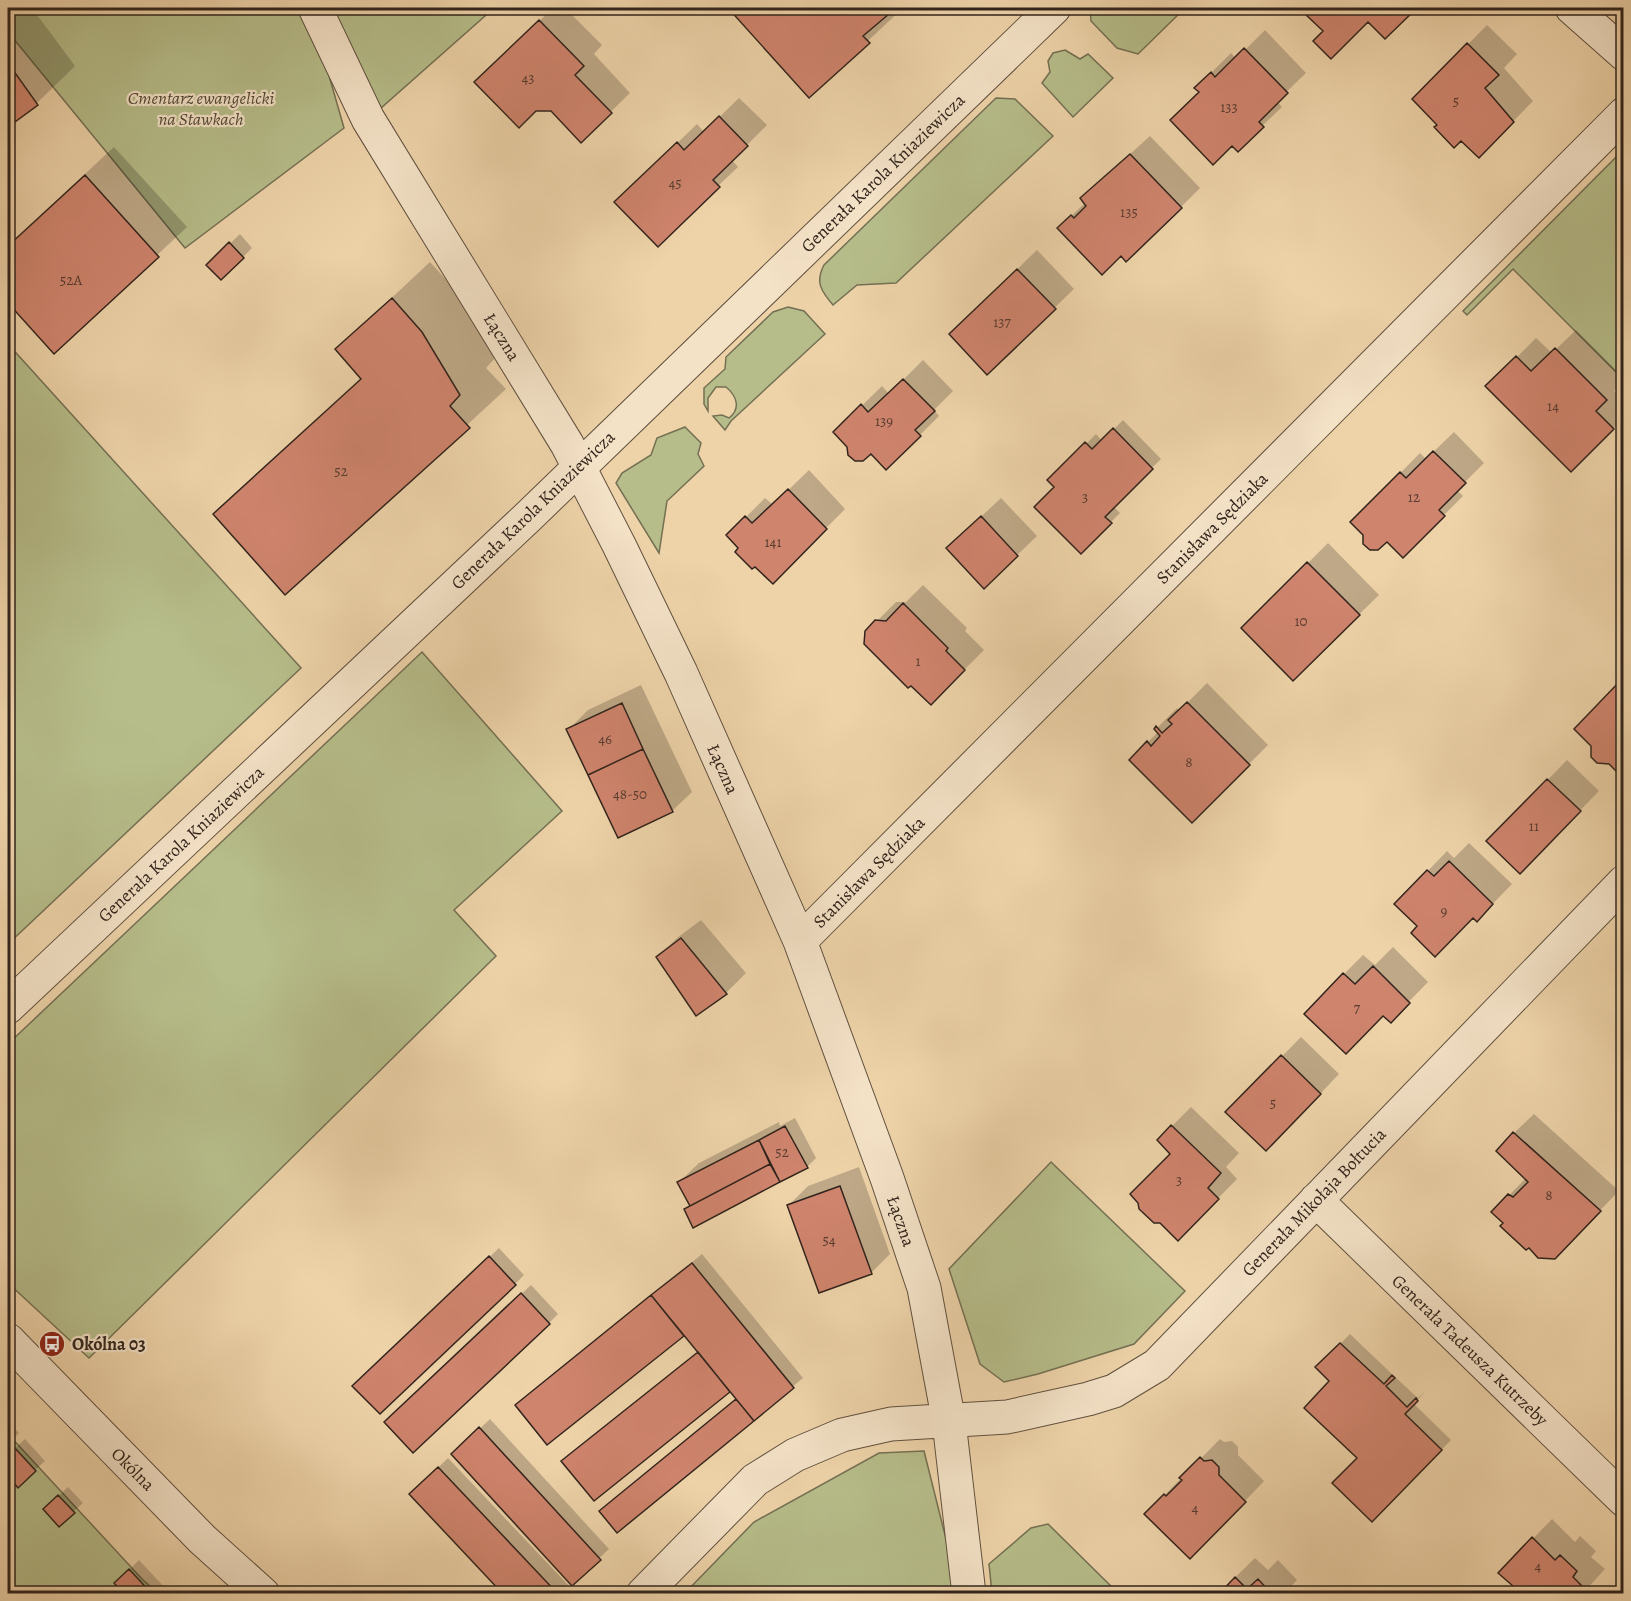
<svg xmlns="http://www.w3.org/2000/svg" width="1631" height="1601" font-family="Alegreya,serif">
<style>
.green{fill:#b6bd8a;stroke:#747053;stroke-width:1.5}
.shadow{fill:#0003}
.building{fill:#cf846d;stroke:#31241c;stroke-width:1.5}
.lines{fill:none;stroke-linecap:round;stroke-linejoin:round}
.minor-casing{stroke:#60503f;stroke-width:35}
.minor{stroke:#f4e2c7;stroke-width:33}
.labels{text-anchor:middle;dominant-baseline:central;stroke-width:4.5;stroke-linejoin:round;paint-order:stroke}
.number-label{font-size:15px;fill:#583c30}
.park-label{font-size:18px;font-style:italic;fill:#524a38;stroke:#f4e2c7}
.street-label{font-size:18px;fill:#31241c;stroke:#f4e2c7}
.poi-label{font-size:18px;font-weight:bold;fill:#31241c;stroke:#f4e2c7;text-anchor:start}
</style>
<rect width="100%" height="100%" fill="#eed3a9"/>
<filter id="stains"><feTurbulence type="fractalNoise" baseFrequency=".00333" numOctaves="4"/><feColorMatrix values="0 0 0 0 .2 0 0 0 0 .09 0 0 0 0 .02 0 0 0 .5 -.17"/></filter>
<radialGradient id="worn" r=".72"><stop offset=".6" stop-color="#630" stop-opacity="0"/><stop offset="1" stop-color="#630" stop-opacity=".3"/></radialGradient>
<!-- green -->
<path class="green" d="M 15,8 L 299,8 L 326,65 L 344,128 L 185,248 L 8,32 L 8,13 Z
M 329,8 L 494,8 L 381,108 Z
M 1090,8 L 1185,8 L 1138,54 L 1117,48 L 1091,21 Z
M 1065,50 L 1080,59 L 1088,54 L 1113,78 L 1073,117 L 1042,83 L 1050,72 L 1048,61 L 1053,53 Z
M 996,98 L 1015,99 L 1053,136 L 896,283 L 857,285 L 833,305 C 821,291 815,282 824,265 Z
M 1623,150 L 1623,379 L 1513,269 L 1467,315 L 1463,311 Z
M 788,307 L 804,311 L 825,334 L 731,421 L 725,430 L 713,416 L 722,415 L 729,418 C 741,409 737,396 726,387 L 716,387 L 708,398 L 708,411 L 704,404 L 704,388 L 725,369 L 726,357 L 773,312 Z
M 8,344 L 301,668 L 8,944 Z
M 685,427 L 701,443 L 698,454 L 704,466 L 667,501 L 659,553 L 616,483 L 622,473 L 651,455 L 657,438 Z
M 422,652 L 562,811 L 454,910 L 496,956 L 89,1358 L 8,1283 L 8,1044 Z
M 1051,1162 L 1185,1291 L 1134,1344 L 1038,1374 L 1004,1382 L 980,1364 L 949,1269 Z
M 8,1434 L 143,1580 L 158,1593 L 8,1593 Z
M 924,1451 L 952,1563 L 956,1593 L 684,1594 L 754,1522 L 879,1453 Z
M 1048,1524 L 1118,1593 L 992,1593 L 989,1564 L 1031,1528 Z"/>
<!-- shadow -->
<path class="shadow" d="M 8,8 L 32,8 L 75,66 L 37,103 L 8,125 Z
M 553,8 L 565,8 L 602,45 L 594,54 L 630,93 L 581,141 L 551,110 L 496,62 Z
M 730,8 L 903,8 L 809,96 Z
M 1308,8 L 1415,8 L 1385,37 L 1368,20 L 1325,31 L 1304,11 Z
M 1487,25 L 1517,54 L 1504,68 L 1533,101 L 1479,156 L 1461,138 L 1439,124 L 1414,99 Z
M 1265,30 L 1306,73 L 1277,101 L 1282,107 L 1262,126 L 1196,88 L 1231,53 L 1236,59 Z
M 739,98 L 767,125 L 732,160 L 738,167 L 718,186 L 636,183 L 697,124 L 704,132 Z
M 1150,136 L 1200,188 L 1181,207 L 1121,254 L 1059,228 L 1086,202 L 1082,198 Z
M 114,147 L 187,227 L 54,352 L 8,301 L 8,245 Z
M 240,234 L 252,248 L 243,257 L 208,265 Z
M 1037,250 L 1074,289 L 987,373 L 970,315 Z
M 430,262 L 459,294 L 497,356 L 486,368 L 506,389 L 285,593 L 215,514 L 362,377 L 337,349 Z
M 1576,330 L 1624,378 L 1624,382 L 1614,391 L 1624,400 L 1624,418 L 1571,470 L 1488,386 L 1536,338 L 1552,353 Z
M 923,360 L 953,391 L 934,410 L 939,416 L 920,435 L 871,452 L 848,446 L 835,432 L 882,386 L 889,394 Z
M 1123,420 L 1161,459 L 1113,506 L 1120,513 L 1081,552 L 1059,471 L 1096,434 L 1102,441 Z
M 1454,432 L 1484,463 L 1457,490 L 1463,496 L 1403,556 L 1387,540 L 1365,535 L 1352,522 L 1420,453 L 1426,459 Z
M 809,470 L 845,509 L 773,582 L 728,535 L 765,498 L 773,505 Z
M 1001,498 L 1037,536 L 984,587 L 968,529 Z
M 1328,543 L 1379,595 L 1293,679 L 1243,628 Z
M 923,585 L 967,628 L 965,631 L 984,650 L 931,703 L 866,632 L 896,602 L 906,602 Z
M 1207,683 L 1268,745 L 1192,821 L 1131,759 L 1158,732 L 1156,729 L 1177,708 L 1179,711 Z
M 641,685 L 692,792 L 672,811 L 568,730 L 588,710 Z
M 1567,760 L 1599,791 L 1539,853 L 1488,841 Z
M 1469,843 L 1512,884 L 1477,920 L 1473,916 L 1419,926 L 1396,904 L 1447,851 L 1454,858 Z
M 701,920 L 746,973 L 726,993 L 697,1014 L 658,957 L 677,938 Z
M 1393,947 L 1428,982 L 1390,1021 L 1344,974 L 1363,955 L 1375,965 Z
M 1301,1037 L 1339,1074 L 1286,1130 L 1227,1112 Z
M 1191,1107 L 1239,1153 L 1226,1167 L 1237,1179 L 1178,1239 L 1172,1126 Z
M 1534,1114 L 1619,1191 L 1574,1237 L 1505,1223 L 1493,1212 L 1526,1178 L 1514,1133 Z
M 795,1118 L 816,1158 L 807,1167 L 694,1226 L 686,1209 L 691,1204 L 679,1182 L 699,1163 L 779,1122 L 780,1126 Z
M 859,1167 L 890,1254 L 871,1273 L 789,1205 L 808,1186 Z
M 499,1248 L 524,1275 L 515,1284 L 363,1376 Z
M 702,1254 L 803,1378 L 618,1531 L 601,1511 L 737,1398 L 731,1390 L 594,1499 L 563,1461 L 699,1351 L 684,1334 L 547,1443 L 517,1405 Z
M 531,1285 L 558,1314 L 549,1323 L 396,1412 Z
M 1350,1334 L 1394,1376 L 1402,1367 L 1394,1376 L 1418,1398 L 1426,1390 L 1414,1404 L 1451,1440 L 1372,1520 L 1359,1457 L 1331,1381 L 1317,1367 Z
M 490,1419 L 609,1549 L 572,1584 L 453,1454 Z
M 8,1421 L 19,1433 L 8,1444 Z
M 25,1439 L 45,1461 L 18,1486 L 8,1474 L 8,1454 Z
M 1220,1439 L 1224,1442 L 1232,1441 L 1238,1447 L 1238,1455 L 1264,1481 L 1210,1538 L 1146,1514 Z
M 448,1458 L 570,1587 L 564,1594 L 505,1594 L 411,1494 Z
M 68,1487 L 83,1503 L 73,1512 L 54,1500 Z
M 1552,1519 L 1575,1542 L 1580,1536 L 1596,1551 L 1591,1557 L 1605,1569 L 1582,1594 L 1516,1586 L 1500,1573 Z
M 1255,1558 L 1268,1570 L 1278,1560 L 1297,1580 L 1284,1594 L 1218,1594 Z
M 139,1560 L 166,1589 L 162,1594 L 126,1594 L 116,1583 Z"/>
<!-- building -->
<path class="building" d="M 728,8 L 896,8 L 863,36 L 870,43 L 809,98 Z
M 1306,8 L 1417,8 L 1385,39 L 1368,22 L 1331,59 L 1313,41 L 1323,31 L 1302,11 Z
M 539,20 L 584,66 L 575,75 L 612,113 L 581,143 L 551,111 L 536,111 L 519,128 L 474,82 Z
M 1467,43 L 1499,75 L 1485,88 L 1514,122 L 1479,158 L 1461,141 L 1454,148 L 1434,127 L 1437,125 L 1412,99 Z
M 1244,48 L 1288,93 L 1259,122 L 1264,127 L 1238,152 L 1232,146 L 1213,165 L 1170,120 L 1199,92 L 1194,88 L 1211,72 L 1215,77 Z
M 8,63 L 38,105 L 8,127 Z
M 719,116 L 748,146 L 713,180 L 720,187 L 658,247 L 614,202 L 677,142 L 684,150 Z
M 1130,154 L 1182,208 L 1126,262 L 1121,256 L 1102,275 L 1057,228 L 1071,215 L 1074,218 L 1086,206 L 1080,198 Z
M 85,175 L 159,257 L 54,354 L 8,303 L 8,246 Z
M 229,242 L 244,258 L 221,280 L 206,265 Z
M 1017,269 L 1056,309 L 987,375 L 949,334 Z
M 392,298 L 422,332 L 460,395 L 450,406 L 470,428 L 285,595 L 213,514 L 361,379 L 335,349 Z
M 1555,348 L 1607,400 L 1596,411 L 1614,429 L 1571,472 L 1485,386 L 1516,356 L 1531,371 Z
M 903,379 L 935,411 L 915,430 L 921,436 L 886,470 L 871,454 L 863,461 L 855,461 L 848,455 L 847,447 L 833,432 L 861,404 L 868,412 Z
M 1113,428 L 1153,469 L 1105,517 L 1112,523 L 1081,554 L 1034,507 L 1054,487 L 1047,480 L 1085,442 L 1092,449 Z
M 1433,451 L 1466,483 L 1439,510 L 1445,516 L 1403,558 L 1387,542 L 1378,550 L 1370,550 L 1363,544 L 1363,535 L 1350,522 L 1400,472 L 1406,478 Z
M 788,489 L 827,529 L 773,584 L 755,567 L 752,569 L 735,552 L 738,548 L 726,535 L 745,516 L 752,523 Z
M 981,516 L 1018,556 L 984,589 L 946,548 Z
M 1307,562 L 1360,615 L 1293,681 L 1241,628 Z
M 903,603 L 948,648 L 946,651 L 965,670 L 931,705 L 911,686 L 908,688 L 864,644 L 865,631 L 875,620 L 886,621 Z
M 1621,680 L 1624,683 L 1624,767 L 1618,773 L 1609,764 L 1597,763 L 1591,757 L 1591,746 L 1574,729 Z
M 1187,702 L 1250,765 L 1192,823 L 1129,760 L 1147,741 L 1151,746 L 1160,736 L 1154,729 L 1156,726 L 1162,733 L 1172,724 L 1168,720 Z
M 622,703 L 643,749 L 588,775 L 566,729 Z
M 643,749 L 673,812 L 618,838 L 588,775 Z
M 1547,779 L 1581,811 L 1520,874 L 1486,841 Z
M 1449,861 L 1493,904 L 1477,922 L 1473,918 L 1435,957 L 1411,933 L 1417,926 L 1394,904 L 1427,870 L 1434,876 Z
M 681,938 L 727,994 L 696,1016 L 656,957 Z
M 1373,966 L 1410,1003 L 1391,1023 L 1383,1016 L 1346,1054 L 1304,1014 L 1343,973 L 1355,984 Z
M 1281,1055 L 1321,1094 L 1266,1151 L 1225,1112 Z
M 1171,1125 L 1221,1173 L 1208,1188 L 1219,1199 L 1178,1241 L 1160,1223 L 1154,1223 L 1139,1209 L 1138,1203 L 1130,1194 L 1170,1154 L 1157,1140 Z
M 785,1126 L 808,1168 L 780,1182 L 759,1140 Z
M 1513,1132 L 1601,1211 L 1555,1259 L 1538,1258 L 1529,1248 L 1526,1250 L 1500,1226 L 1503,1223 L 1491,1212 L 1508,1194 L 1513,1197 L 1528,1182 L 1496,1151 Z
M 759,1140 L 770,1164 L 690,1206 L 677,1182 Z
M 770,1164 L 780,1182 L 693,1228 L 684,1209 Z
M 840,1186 L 872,1274 L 819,1293 L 787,1205 Z
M 489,1256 L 516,1285 L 380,1414 L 352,1386 Z
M 692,1263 L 794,1388 L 754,1421 L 651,1295 Z
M 521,1293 L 550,1324 L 413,1453 L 384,1422 Z
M 651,1295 L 684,1336 L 547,1445 L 515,1405 Z
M 1340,1343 L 1384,1384 L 1392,1375 L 1395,1378 L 1386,1386 L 1407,1407 L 1416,1398 L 1418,1401 L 1405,1414 L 1442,1450 L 1372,1522 L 1332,1483 L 1357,1458 L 1304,1408 L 1329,1381 L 1315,1367 Z
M 698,1352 L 730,1392 L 594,1501 L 561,1461 Z
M 736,1399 L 754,1421 L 617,1533 L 599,1511 Z
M 479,1427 L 601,1560 L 572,1586 L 451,1454 Z
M 14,1447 L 36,1471 L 18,1488 L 8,1476 L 8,1453 Z
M 1200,1457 L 1204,1461 L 1212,1460 L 1219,1467 L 1219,1475 L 1246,1502 L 1190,1559 L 1144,1514 L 1164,1494 L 1166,1496 L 1182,1480 L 1179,1478 Z
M 438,1467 L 558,1594 L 503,1594 L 409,1494 Z
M 58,1495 L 75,1513 L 59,1527 L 43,1509 Z
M 1532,1537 L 1555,1560 L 1560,1555 L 1577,1571 L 1573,1577 L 1586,1590 L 1583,1594 L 1507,1594 L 1513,1586 L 1498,1573 Z
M 129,1569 L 152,1594 L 124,1594 L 114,1583 Z
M 1235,1577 L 1247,1589 L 1258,1579 L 1272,1594 L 1219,1594 Z"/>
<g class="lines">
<!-- minor casing -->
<g class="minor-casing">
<path id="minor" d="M 315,8 L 368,119 L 567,444 L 619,545 L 681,673 L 800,941 L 887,1178 L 924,1288 L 949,1422 L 969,1594
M 1572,8 L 1624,54
M 800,941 L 1624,114
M 8,1007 L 529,516 L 1054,8
M 1316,1200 L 1624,1500
M 8,1340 L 202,1539 L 263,1594
M 643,1594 L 755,1480 L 795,1455 L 842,1435 L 891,1424 L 1007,1417 L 1088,1399 L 1114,1391 L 1157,1365 L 1624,882"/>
</g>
<!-- minor -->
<use href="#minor" class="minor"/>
</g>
<!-- icons -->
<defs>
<g id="bus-disc" transform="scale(1.35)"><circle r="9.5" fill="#8f2418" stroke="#f4e2c7"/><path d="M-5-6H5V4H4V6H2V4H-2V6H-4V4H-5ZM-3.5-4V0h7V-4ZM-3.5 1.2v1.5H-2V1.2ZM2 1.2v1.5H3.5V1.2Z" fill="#fff"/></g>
</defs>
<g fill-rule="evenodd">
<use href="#bus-disc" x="52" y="1344"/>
</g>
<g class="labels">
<!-- number labels -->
<g class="number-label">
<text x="528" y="78">43</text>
<text x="1456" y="101">5</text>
<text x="1229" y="107">133</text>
<text x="675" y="183">45</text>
<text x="1129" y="212">135</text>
<text x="71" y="280">52A</text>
<text x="1002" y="322">137</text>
<text x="1553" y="406">14</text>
<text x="884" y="421">139</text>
<text x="341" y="471">52</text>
<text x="1085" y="497">3</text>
<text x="1414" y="497">12</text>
<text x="773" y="542">141</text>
<text x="1301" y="621">10</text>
<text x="918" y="661">1</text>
<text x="605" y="739">46</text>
<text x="1189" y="762">8</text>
<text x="630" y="794">48-50</text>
<text x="1534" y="826">11</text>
<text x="1444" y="911">9</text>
<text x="1357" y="1008">7</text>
<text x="1273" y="1103">5</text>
<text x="782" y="1152">52</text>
<text x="1179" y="1180">3</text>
<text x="1549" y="1195">8</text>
<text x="829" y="1240">54</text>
<text x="1195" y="1508">4</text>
<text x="1538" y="1566">4</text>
</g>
<!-- park labels -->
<g class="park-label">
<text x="201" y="98">Cmentarz ewangelicki<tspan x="201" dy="21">na Stawkach</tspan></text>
</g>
<!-- street labels -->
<g class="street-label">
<text transform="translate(883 173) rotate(-44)">Generała Karola Kniaziewicza</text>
<text transform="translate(502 337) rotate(58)">Łączna</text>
<text transform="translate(533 510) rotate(-44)">Generała Karola Kniaziewicza</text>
<text transform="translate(1212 528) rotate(-45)">Stanisława Sędziaka</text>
<text transform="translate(723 769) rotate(66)">Łączna</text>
<text transform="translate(181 844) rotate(-43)">Generała Karola Kniaziewicza</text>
<text transform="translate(869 872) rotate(-45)">Stanisława Sędziaka</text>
<text transform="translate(1314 1202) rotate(-46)">Generała Mikołaja Bołtucia</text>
<text transform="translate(901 1221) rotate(71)">Łączna</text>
<text transform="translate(1470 1350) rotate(44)">Generała Tadeusza Kutrzeby</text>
<text transform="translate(133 1469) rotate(45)">Okólna</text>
</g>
<!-- poi labels -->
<g class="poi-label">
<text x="72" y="1344">Okólna 03</text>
</g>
</g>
<!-- margin -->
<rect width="1631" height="1601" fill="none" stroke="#eed3a9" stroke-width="30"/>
<rect x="9" y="9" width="1613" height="1583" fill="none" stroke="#31241c" stroke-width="3"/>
<rect x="15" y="15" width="1601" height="1571" fill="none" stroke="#31241c" stroke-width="1.5"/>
<rect width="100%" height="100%" filter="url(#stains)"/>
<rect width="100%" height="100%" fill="url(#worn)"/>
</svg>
